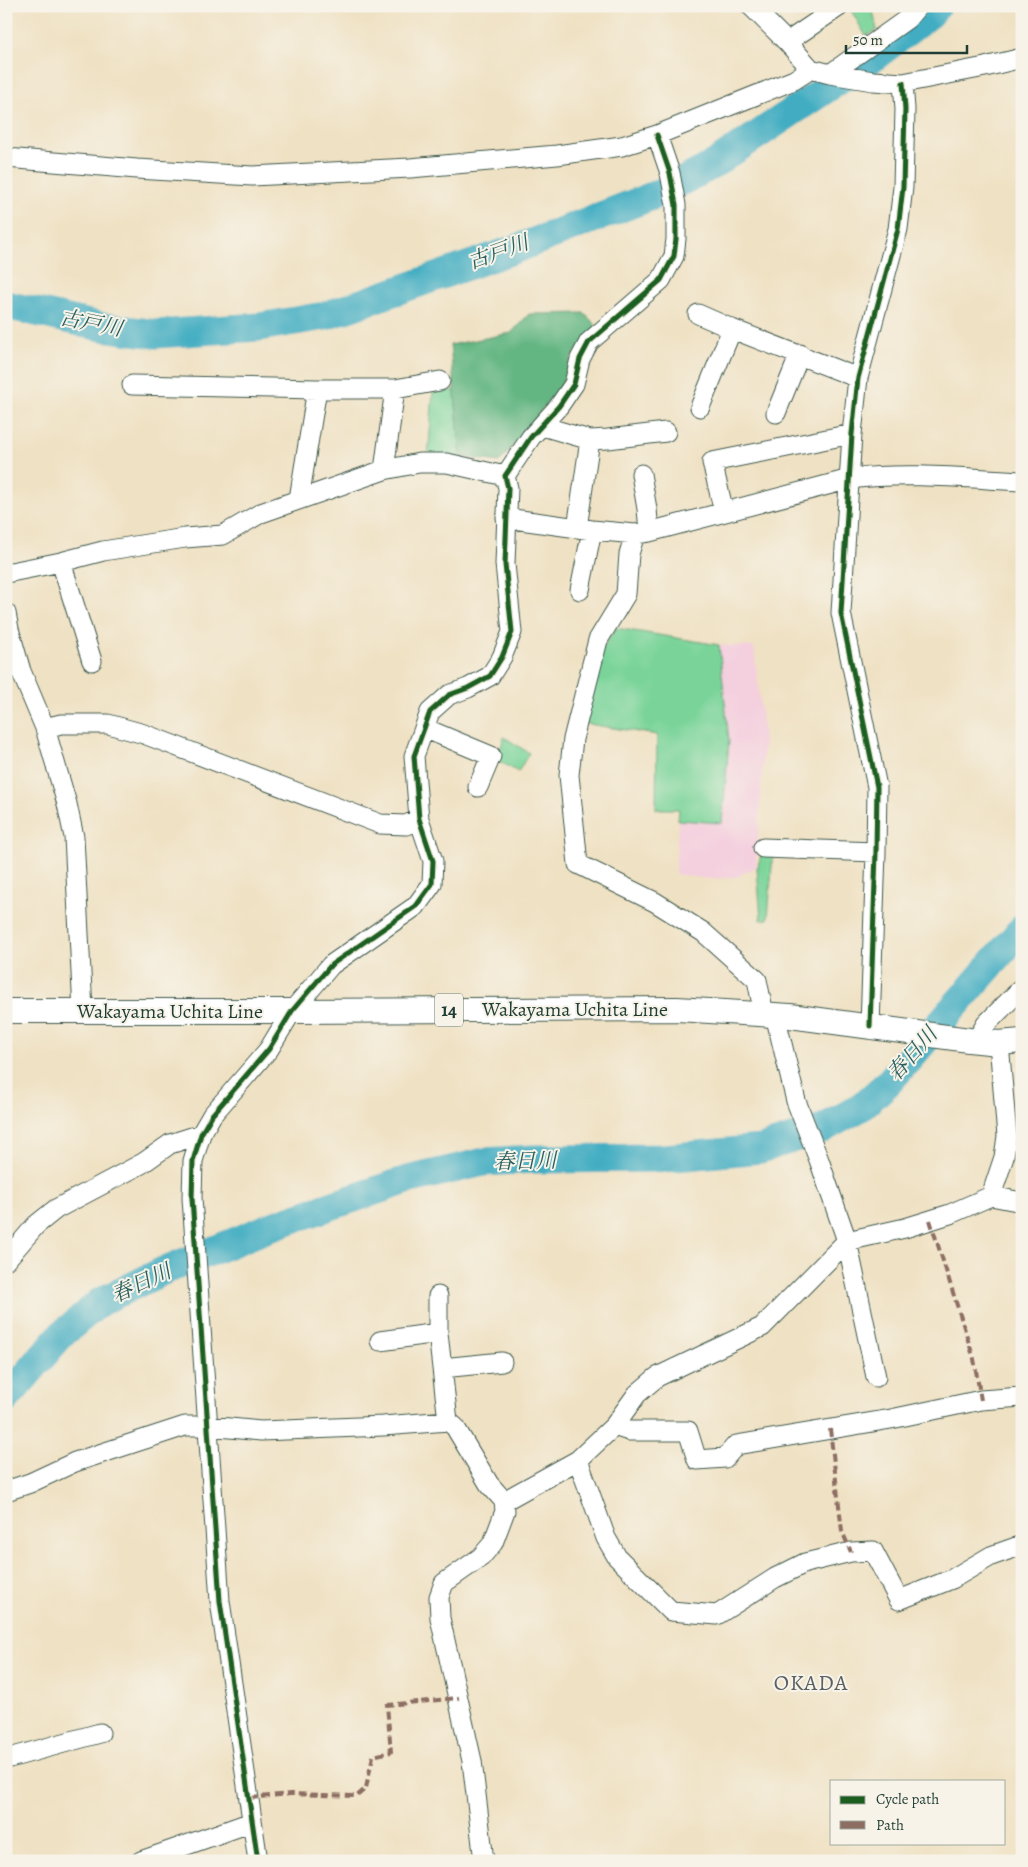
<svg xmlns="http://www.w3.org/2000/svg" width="1028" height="1867" font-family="Alegreya,'Noto Serif JP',serif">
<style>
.built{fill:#f4cfde}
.green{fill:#7ad49a;stroke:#4c8867}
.forest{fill:#63b682;stroke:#417a5b}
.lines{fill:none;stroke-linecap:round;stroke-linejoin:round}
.river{stroke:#43adc2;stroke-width:29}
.minor-casing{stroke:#3e5649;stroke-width:21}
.major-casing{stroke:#3e5649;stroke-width:26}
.minor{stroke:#fff;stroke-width:19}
.major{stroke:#fff;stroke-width:24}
.quiet{stroke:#8d6e63;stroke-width:4;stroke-dasharray:8 4;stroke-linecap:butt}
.cycleway-casing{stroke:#f7f3e8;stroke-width:8}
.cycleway{stroke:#1b5e20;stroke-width:5}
.labels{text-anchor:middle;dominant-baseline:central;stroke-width:4;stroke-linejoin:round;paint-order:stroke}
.shield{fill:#f7f3e8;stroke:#60746a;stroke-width:1}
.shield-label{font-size:19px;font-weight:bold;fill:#1f3d34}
.street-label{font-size:20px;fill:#1f3d34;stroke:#f7f3e8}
.water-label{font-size:21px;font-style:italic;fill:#2a5f5f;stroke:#f7f3e8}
.quarter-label{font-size:22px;letter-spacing:1px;fill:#5a6165;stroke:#f7f3e8}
</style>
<rect width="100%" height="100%" fill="#f7f3e8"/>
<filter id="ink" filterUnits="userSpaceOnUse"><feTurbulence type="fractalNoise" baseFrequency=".02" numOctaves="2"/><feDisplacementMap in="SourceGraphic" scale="10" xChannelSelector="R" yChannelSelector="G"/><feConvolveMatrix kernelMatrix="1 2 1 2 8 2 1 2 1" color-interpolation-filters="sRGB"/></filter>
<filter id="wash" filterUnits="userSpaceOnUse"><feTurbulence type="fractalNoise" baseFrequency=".0096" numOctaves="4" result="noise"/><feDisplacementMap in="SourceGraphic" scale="20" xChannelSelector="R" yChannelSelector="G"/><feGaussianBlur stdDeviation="1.12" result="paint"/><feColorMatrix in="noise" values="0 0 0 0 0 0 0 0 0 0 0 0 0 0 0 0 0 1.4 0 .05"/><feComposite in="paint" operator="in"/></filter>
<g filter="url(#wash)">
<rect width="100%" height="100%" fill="#efe1c3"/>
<!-- built -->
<path class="built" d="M 616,628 L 719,645 L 754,647 L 764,741 L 756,867 L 736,877 L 709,879 L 675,874 L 679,809 L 656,809 L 657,735 L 582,723 Z"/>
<!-- green -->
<path class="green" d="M 872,6 L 877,30 L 866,36 L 849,7 Z
M 455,390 L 461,457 L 428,458 L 433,392 Z
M 616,628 L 719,645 L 729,741 L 722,823 L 678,820 L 679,809 L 656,809 L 657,735 L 582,723 L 603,647 Z
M 504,737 L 529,753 L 518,772 L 497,760 Z
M 762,853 L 773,853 L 768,919 L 761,920 L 757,868 Z"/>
<!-- forest -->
<path class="forest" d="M 584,313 L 597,326 L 572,357 L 561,386 L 500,462 L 461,457 L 450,345 L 511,333 L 529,314 Z"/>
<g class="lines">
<!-- river -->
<path class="river" d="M 6,305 L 102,327 L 156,334 L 259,327 L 325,316 L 521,247 L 660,193 L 711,166 L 874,57 L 925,18 L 937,6
M 6,1399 L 61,1335 L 100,1302 L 163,1271 L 278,1224 L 407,1180 L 484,1162 L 532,1159 L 665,1158 L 761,1149 L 822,1129 L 861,1107 L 888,1083 L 1022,929"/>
</g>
</g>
<g filter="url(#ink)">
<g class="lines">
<!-- minor casing -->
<g class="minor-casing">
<path id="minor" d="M 751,6 L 787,42 L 811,69 L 830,74 L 873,81 L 903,83 L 985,67 L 1022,58
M 787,42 L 840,6
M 830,74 L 907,19 L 918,6
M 6,158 L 137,169 L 252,176 L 410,168 L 557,155 L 622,146 L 657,135 L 794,80 L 811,69
M 698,314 L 732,329 L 858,378
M 132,385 L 317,389 L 395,389 L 440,381
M 700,407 L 732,329
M 776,413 L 800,354
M 542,426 L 590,440 L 608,439 L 666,432
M 384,470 L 395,389
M 641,474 L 647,509 L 649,532
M 299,499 L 317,389
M 724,512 L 712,462 L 852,434
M 506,518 L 592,530 L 635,534 L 649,532 L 850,479 C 906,472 965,478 1022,481
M 577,528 L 590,440
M 635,534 L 629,554 L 626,594 L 598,640 L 573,739 L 569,775 L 578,864 L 655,902 L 703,932 L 757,980 L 764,1014
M 61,562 L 92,661
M 6,573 L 61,562 L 103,551 L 185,538 L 223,535 L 261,513 L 384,470 L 419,463 L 447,463 L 505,476
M 580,590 L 592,530
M 6,613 L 9,629 L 21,671 L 45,728 L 67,804 L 74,837 L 83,1011
M 45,728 L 61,724 L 108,724 L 144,734 L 380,824 L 406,825 L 419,819
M 424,728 L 491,756 L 478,787
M 763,848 L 876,852
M 775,1015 L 796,1101 L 819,1160 L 847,1241 L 876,1377
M 870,1026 L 876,852 L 877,787 L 841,613 L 852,434 L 858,378 L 898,229 L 903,187 L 905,109 L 903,83
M 976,1041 L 986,1024 L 1022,988
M 991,1196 L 1004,1157 L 1007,1136 L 999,1043
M 6,1260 L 36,1225 L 56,1209 L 143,1163 L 170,1144 L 201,1134
M 438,1296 L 438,1333 L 448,1421
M 380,1341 L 438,1333
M 442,1368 L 502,1362
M 614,1426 L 629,1431 L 688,1431 L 697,1460 L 725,1458 L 736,1445 L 891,1419 L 981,1400 L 1022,1397
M 578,1460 L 606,1538 L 617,1557 L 671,1611 L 717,1615 L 775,1578 L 805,1563 L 851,1552 L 873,1551 L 899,1600 L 952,1579 L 991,1556 L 1022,1545
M 6,1491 L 30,1483 L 75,1462 L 185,1426 L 209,1426 L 261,1431 L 383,1426 L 448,1421 L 455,1427 L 489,1484 L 504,1501 L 505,1511 L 493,1543 L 481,1557 L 444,1583 L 439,1597 L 440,1618 L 472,1761 L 484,1861
M 504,1501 L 578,1460 L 614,1426 L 637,1394 L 657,1377 L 762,1327 L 847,1241 L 905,1228 L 950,1214 L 991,1196 L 1022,1202
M 6,1759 L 100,1733
M 141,1861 L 252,1822
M 258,1861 L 220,1601 L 192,1198 L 193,1161 L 201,1134 L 212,1115 L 269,1049 L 292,1011 L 331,965 L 416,906 L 432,884 L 433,861 L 419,819 L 414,756 L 430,712 L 449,695 L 468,688 L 490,676 L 502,657 L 512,632 L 505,564 L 508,488 L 505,476 L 531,437 L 559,406 L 574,384 L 580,359 L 589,342 L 661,280 L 674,256 L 676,239 L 676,205 L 670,173 L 657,135"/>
</g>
<!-- major casing -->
<g class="major-casing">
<path id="major" d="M 6,1011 L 292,1011 L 677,1009 L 790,1016 L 969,1040 L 999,1043 L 1022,1041"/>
</g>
<!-- minor -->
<use href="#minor" class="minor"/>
<!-- major -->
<use href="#major" class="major"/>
<!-- quiet -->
<path class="quiet" d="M 930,1220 L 974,1359 L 981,1400
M 830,1429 L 842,1531 L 851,1552
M 250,1798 L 290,1794 L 357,1796 L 366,1788 L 373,1756 L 391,1752 L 387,1705 L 459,1698"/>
<!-- cycleway casing -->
<g class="cycleway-casing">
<path id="cycleway" d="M 870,1026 L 876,852 L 877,787 L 841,613 L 852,434 L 858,378 L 898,229 L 903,187 L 905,109 L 903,83
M 258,1861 L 220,1601 L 192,1198 L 193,1161 L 201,1134 L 212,1115 L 269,1049 L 292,1011 L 331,965 L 416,906 L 432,884 L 433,861 L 419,819 L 414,756 L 430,712 L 449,695 L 468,688 L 490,676 L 502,657 L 512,632 L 505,564 L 508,488 L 505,476 L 531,437 L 559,406 L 574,384 L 580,359 L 589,342 L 661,280 L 674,256 L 676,239 L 676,205 L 670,173 L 657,135"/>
</g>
<!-- cycleway -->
<use href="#cycleway" class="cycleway"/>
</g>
</g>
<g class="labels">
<!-- shield labels -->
<rect class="shield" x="435" y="993.5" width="28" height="33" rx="4"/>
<g class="shield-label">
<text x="449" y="1010">14</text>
</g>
<!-- street labels -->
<g class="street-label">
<text x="575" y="1009">Wakayama Uchita Line</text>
<text x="170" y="1011">Wakayama Uchita Line</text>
</g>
<!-- water labels -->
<g class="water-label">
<text transform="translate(498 252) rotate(-20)">古戸川</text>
<text transform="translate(91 323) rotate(11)">古戸川</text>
<text transform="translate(912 1054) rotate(-49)">春日川</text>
<text transform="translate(525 1161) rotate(-2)">春日川</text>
<text transform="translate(141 1283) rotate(-25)">春日川</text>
</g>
<!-- quarter labels -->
<g class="quarter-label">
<text x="811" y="1683">OKADA</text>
</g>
</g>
<!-- margin -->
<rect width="1028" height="1867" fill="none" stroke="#f7f3e8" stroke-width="25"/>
<!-- legend -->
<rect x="830" y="1780" width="175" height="65" fill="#f7f3e8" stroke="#a1aaa0"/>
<rect x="840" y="1796" width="25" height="8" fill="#1b5e20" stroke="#a1aaa0"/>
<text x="876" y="1804" font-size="15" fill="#1f3d34">Cycle path</text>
<rect x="840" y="1821" width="25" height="8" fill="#8d6e63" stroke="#a1aaa0"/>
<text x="876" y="1830" font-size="15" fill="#1f3d34">Path</text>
<!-- scale -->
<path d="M846 45v8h121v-8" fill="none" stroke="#1f3d34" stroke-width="2.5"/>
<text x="853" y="45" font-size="15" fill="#1f3d34" stroke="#f7f3e8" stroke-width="4" paint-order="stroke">50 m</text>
</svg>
